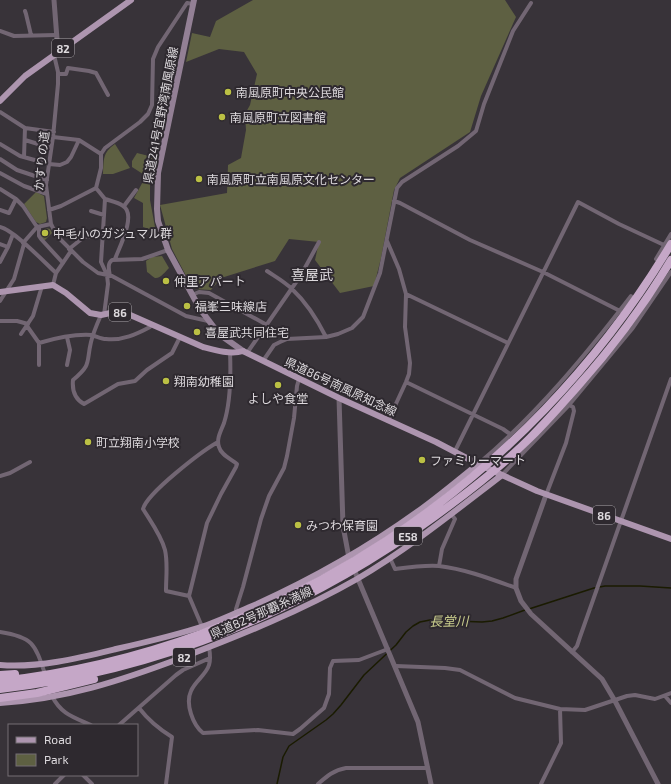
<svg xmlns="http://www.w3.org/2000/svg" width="671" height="784" font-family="'Exo 2','Noto Sans JP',sans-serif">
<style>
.green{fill:#5e6042}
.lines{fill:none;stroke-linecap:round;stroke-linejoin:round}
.stream{stroke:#1a1b01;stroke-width:1.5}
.minor{stroke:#726673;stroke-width:4}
.tertiary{stroke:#726673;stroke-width:5}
.secondary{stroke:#938095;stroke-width:6}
.primary{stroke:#ad95af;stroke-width:6}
.motorway-bridge{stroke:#c5a7c7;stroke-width:8}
.poi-dot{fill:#bbc044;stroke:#2e292f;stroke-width:1.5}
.labels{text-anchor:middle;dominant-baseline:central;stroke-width:4;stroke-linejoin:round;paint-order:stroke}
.shield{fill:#2e292f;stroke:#a8a4a9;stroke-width:1}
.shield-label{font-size:11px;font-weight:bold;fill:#ddd9dd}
.poi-label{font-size:12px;fill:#ddd9dd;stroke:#2e292f;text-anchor:start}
.street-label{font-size:12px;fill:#ddd9dd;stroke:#2e292f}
.water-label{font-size:13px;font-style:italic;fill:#ccd08f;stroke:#2e292f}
.quarter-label{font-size:14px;fill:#ddd9dd;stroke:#2e292f}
</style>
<rect width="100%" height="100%" fill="#383339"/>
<!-- green -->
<path class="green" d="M 253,0 L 505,0 L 516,17 L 481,96 L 470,132 L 400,178 L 394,190 L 381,258 L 374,286 L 340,293 L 315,260 L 319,242 L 289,239 L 275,261 L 221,278 L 211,290 L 193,289 L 172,249 L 160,205 L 227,193 L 228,165 L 241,158 L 246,130 L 245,114 L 250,105 L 257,74 L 244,52 L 219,49 L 186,62 L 192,33 L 210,37 L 216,21 Z
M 155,138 L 159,139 L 150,184 L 150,200 L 155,227 L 149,229 L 143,227 L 143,203 L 134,198 L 146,176 L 132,167 L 132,161 L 137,153 L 149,156 Z
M 115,144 L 130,168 L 113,174 L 103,174 C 104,160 102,153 115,144 Z
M 36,192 L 44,196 L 47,218 L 46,222 L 40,224 L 36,222 L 24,204 Z
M 46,228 L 50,229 L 52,233 L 44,241 L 41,236 L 41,232 Z
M 162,256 L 169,268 C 166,271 160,279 155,278 C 153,277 149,273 147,272 L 146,261 L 152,257 Z"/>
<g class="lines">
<!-- stream -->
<path class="stream" d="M 529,609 L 594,588 L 605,586 L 640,586 L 671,588
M 277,784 L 283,757 L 289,746 L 326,720 L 333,714 L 341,705 L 364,675 L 396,645 L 406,632 L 413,626 L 420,622 L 430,620 L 482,622 L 492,621 L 503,618 L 525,610"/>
<!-- minor -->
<path class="minor" d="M 25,11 L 26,14 L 31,35
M 0,31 L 14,36 L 56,35
M 54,55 L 58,72 L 58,84 L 53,137 L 46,185 L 51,224 L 57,236 L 83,262 L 98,273 L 112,276 L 186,316 L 208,321
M 58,74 L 66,74 L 68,68 L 89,71 L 96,73 L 108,95
M 0,112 L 25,128 L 54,132
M 53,137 L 79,140 L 101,154
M 25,140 L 51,148
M 0,144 L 20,156 L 49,164 L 60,165 L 67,162 L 71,157 L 79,140
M 24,157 L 25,128
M 0,159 L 17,170 L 47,180
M 0,173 L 24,186 L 47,194
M 96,188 L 105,199 L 101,262 L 107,275 L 108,284 L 104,315
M 0,189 L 16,199 L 23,206 L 37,227 L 51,224
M 105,199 C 111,201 118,202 123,206 C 137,214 119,248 115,259
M 394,201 L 400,203 L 470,240 L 543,272 L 620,311
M 124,206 L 136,190
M 0,210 L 9,213 L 16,199
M 49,210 L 61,206 L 96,188 L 101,168 L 101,154 L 105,148 L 140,122 L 148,114 L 152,105 L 153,59 L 158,47 L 187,3 L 193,4
M 91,211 L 104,215
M 0,227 C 14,230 44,262 56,273
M 39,227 L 39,236 L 41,239 L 63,263
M 387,241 L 399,269 L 406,294 L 405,327 L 410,363 L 409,374 L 406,382 L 388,421
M 23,243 L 37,227
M 0,244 L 8,247 L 0,262
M 8,247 L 13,234
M 69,249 L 84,237 L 95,236
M 656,259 L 671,234
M 267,271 C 276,277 285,282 292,289 C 307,303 317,319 326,337
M 110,276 C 109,270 107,264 112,260 L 142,259 L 168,250
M 53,285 L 56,273 L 71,251
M 406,294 L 508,343
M 192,295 L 199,292 L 209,293 L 267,325
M 0,301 L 14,279 L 24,244
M 101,315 C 97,324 93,333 91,342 C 86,363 92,364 73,380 C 72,390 75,399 84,404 L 118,384 L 135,381 L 147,370 L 172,353 L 180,337
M 0,321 L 17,321 L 28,324
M 27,326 L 39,343 L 39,365
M 21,334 L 33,316 L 42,286
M 67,337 L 70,350 L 67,365
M 39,343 C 56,338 74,334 91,335 C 96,336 101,339 106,339 C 122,341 137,334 150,327 L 152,324
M 247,353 L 301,275 L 319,242
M 263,361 L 274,345 L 280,342 L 287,339 L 326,337 L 338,334 L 352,328 L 363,317 L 380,273 L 397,188 L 402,182 L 458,146 L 476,131 L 484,104 L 513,31 L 531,3
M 406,382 L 503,429 L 510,434
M 455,451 L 578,202 L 619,224 L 664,245
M 478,464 C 536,415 585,356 631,296
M 502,475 L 569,405 L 632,329 L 671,272
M 0,476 L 10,473 L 30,462
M 546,495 L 566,443 L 574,411 L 573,407 L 569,405
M 390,558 L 395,569 C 410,567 424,565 439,566 C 465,569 491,579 516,588
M 439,566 L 442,549 L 455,519 L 451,514
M 189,596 L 166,591 C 166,577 168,563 165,550 C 161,535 151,522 143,509 C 147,493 202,451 218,442
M 236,613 L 236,609 L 243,587 L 261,519 L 269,496 L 284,468 L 287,456 L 294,418 L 297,386 L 299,379
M 203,629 L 189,596 L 207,523 L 221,494 L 236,467 L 237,464 C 231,459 221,455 219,447 C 216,439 221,431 224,423 C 231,401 231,376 230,352
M 0,632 C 33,637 35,644 45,674
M 209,647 C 210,653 211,659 209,665 C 206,675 195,681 191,691 C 185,704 193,725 203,733 L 258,730 L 293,734 L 300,729 L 324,708 L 329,694 L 330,668 L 333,661 L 359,660 L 388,649
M 572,652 L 577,646 L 580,637 L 671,379
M 396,666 L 445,668 L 460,670 L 515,698 L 560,709 L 585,710 L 627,696 L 635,695 L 655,699 L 671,693
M 52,696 C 61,714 73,717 91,725
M 665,696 L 671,703
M 139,708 C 149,721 159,729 172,737 L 166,784
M 119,725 L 176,675 L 183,670 L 210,658
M 83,775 L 92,784
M 55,784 L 64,775
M 318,784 C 327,776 334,770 346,768 L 428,768
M 541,784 L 561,743 L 560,709"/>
<!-- tertiary -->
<path class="tertiary" d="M 54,0 L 58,52
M 339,398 L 343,526 L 349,558
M 546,495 L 516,579 L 516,588 L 521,601 L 531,614 L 602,679 L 615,701 L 658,784
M 353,567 L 418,722 L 431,784"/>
<!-- secondary -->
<path class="secondary" d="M 194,0 L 158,173 L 157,209 L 158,221 L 168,250 L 200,309 L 219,334 L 243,351"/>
<!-- primary -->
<path class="primary" d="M 0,101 L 25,76 L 131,0
M 0,292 L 53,285 L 66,293 L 90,313 L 101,315 L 115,312 L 128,314 L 203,347 C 214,350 231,355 243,351 L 339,398 L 436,442 L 478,464 L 537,491 L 671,539
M 0,665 C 39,668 79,658 116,649 C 147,642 177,635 207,625 C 224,619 240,611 257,604 C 312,579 367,548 417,512 C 438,497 458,480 478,464
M 0,703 C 65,699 120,681 181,658 C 241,635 301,611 357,579 C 408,549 455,511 502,475"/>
<!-- motorway-bridge -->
<path class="motorway-bridge" d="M 0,675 L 15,674
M 0,681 C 278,650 528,484 671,244
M 0,689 C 158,671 306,610 434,517 C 467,493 501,467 530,438 C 546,422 562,404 577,387 C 612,348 644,305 671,260
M 0,698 L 37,693 L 94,679"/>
</g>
<!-- markers -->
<g class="poi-dot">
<circle cx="228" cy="92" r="4"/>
<circle cx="222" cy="117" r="4"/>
<circle cx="199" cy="179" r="4"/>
<circle cx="45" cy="233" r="4"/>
<circle cx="166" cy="281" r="4"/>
<circle cx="187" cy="306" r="4"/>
<circle cx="197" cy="332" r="4"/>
<circle cx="166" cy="381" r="4"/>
<circle cx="278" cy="385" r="4"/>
<circle cx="88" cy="442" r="4"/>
<circle cx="422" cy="460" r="4"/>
<circle cx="298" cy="525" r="4"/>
</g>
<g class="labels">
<!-- shield labels -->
<g class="shield">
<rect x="52" y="39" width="22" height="18" rx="3"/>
<rect x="109" y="303" width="22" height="18" rx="3"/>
<rect x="593" y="506" width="22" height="18" rx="3"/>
<rect x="394" y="527" width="28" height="18" rx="3"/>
<rect x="173" y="648" width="22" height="18" rx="3"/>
</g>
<g class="shield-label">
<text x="63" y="48">82</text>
<text x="120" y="312">86</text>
<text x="604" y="515">86</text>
<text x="408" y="536">E58</text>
<text x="184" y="657">82</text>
</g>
<!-- poi labels -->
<g class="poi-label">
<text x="236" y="92">南風原町中央公民館</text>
<text x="230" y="117">南風原町立図書館</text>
<text x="207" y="179">南風原町立南風原文化センター</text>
<text x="53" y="233">中毛小のガジュマル群</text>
<text x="174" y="281">仲里アパート</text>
<text x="195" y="306">福峯三味線店</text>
<text x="205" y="332">喜屋武共同住宅</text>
<text x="174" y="381">翔南幼稚園</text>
<text x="278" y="398" text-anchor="middle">よしや食堂</text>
<text x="96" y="442">町立翔南小学校</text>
<text x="430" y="460">ファミリーマート</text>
<text x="306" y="525">みつわ保育園</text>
</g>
<!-- street labels -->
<g class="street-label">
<text transform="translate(160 115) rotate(-79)">県道241号宜野湾南風原線</text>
<text transform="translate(41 161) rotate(-84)">かすりの道</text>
<text transform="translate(341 386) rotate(25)">県道86号南風原知念線</text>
<text transform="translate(261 612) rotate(-24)">県道82号那覇糸満線</text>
</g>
<!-- water labels -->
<g class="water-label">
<text transform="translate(449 621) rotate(-1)">長堂川</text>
</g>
<!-- quarter labels -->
<g class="quarter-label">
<text x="312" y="274">喜屋武</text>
</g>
</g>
<!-- legend -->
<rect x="8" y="724" width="130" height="52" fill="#2e292f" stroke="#746f75"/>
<rect x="16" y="737" width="20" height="6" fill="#ad95af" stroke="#746f75"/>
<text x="44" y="744" font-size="12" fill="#ddd9dd">Road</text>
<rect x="16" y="754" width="20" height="12" fill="#5e6042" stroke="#746f75"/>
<text x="44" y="764" font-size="12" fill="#ddd9dd">Park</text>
</svg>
